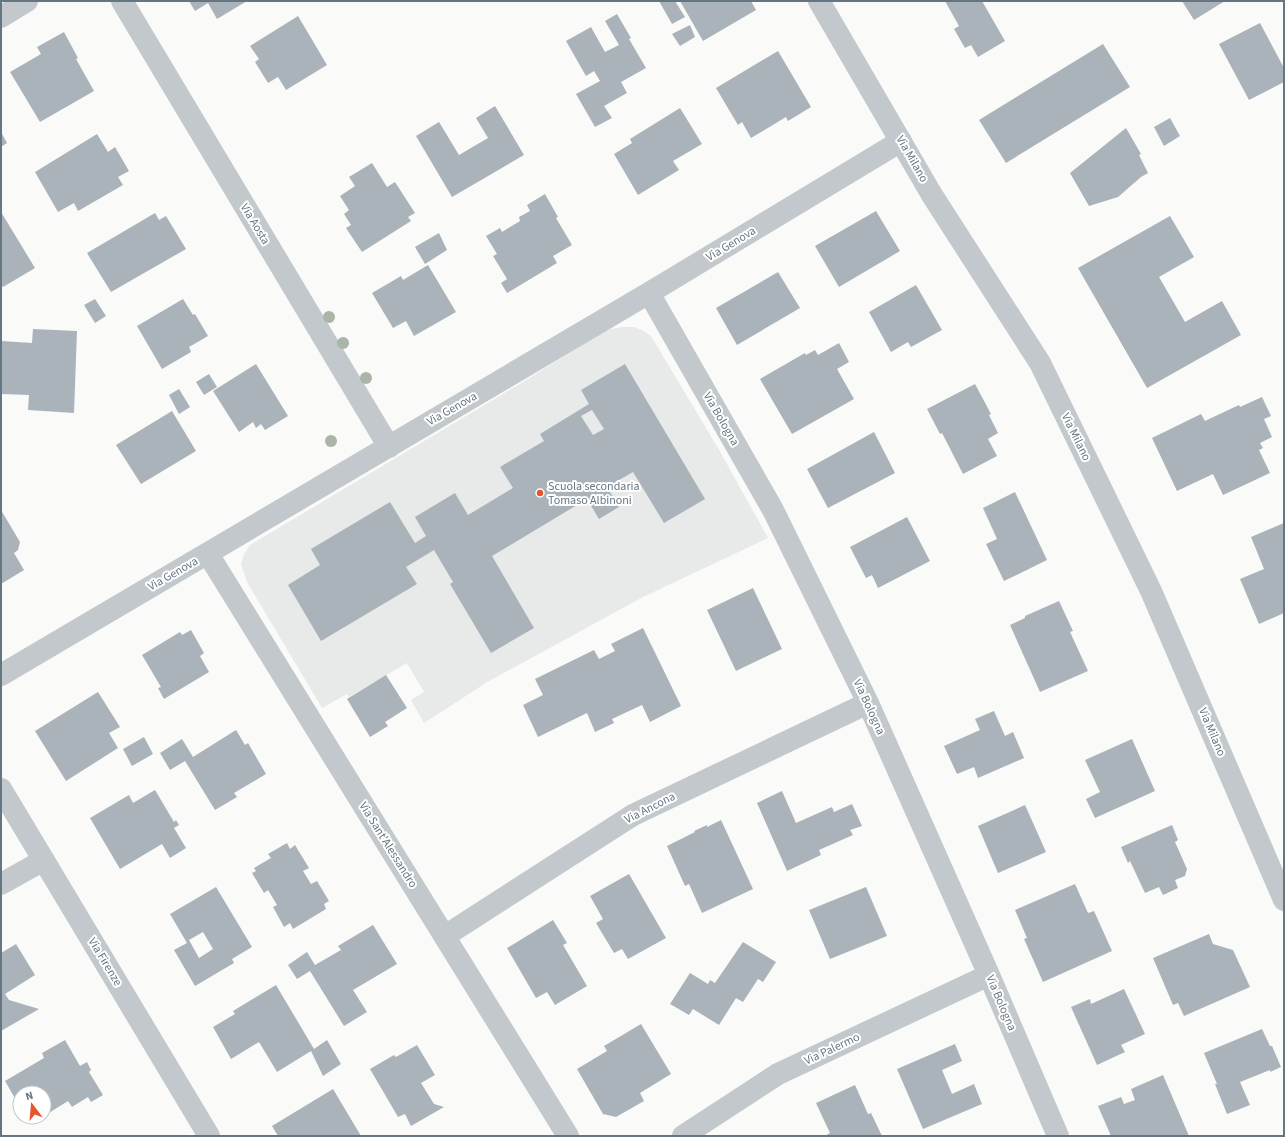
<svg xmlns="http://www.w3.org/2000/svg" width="1285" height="1137" font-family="'Source Sans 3',sans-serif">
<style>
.built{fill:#e8e9e9}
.building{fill:#aab3b9;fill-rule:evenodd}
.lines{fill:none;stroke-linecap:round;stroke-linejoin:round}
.minor{stroke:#c3c8cc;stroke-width:22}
.tree{fill:#aab4a7}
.poi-dot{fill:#e4572e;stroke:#fff;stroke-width:1.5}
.labels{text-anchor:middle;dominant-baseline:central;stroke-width:4;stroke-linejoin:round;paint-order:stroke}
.street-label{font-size:12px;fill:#657683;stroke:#fff}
.poi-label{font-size:12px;fill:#657683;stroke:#fff;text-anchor:start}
</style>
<rect width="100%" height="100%" fill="#fafaf8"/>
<!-- built -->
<path class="built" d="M 622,327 L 634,327 L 642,330 L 651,336 L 718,448 L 768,538 L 643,597 L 489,681 L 424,723 L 411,700 L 424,692 L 407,663 L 349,697 L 347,694 L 322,708 L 248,584 L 241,565 L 244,554 L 250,545 L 523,382 L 606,330 Z"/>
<!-- building -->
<path class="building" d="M 189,1 L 247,1 L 217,19 L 208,3 L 195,11 Z
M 659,1 L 675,1 L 685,17 L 672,24 Z
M 680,1 L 751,1 L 756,10 L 703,41 Z
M 945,1 L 982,1 L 1005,41 L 978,57 L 971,45 L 965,48 L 954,29 L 959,26 Z
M 1182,1 L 1225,1 L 1194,20 Z
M 617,14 L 631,38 L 629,39 L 646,68 L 621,82 L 627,93 L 604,106 L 612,118 L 595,127 L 576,94 L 600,81 L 594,71 L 586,76 L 566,41 L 591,27 L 605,52 L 619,45 L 605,21 Z
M 298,16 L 327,65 L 286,90 L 278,77 L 268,83 L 255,62 L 259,59 L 250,46 Z
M 1260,23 L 1284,68 L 1284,82 L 1249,100 L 1219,44 Z
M 690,25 L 695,37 L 680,46 L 672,34 Z
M 64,32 L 78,58 L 76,59 L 94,91 L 40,122 L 10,72 L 41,54 L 37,47 Z
M 1103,44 L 1130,87 L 1006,163 L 979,120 Z
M 778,51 L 811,107 L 788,121 L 786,117 L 751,138 L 742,122 L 738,125 L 716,88 Z
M 495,106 L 524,155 L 452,197 L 416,136 L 439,122 L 459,155 L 488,138 L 476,118 Z
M 680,108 L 702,144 L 673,161 L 679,170 L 638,195 L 614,154 L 632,143 L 630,139 Z
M 1170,118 L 1180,136 L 1164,146 L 1154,127 Z
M 1126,128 L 1141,154 L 1139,155 L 1148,173 L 1141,177 L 1118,197 L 1089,206 L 1070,173 Z
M 1,132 L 7,143 L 1,147 Z
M 97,134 L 108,152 L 115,147 L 129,171 L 118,177 L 123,185 L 78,211 L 74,203 L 58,212 L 35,172 Z
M 372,163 L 387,187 L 395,182 L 415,213 L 408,217 L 411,221 L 362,252 L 346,228 L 351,225 L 344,214 L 349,210 L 340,196 L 355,186 L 349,177 Z
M 545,194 L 558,217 L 556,218 L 572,245 L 553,256 L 557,263 L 507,293 L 501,283 L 507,279 L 493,256 L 497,254 L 486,236 L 500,228 L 502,232 L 520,221 L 519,217 L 530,211 L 527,205 Z
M 876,211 L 900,251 L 839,287 L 815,246 Z
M 1,212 L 35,268 L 3,287 L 1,284 Z
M 155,213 L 159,220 L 166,216 L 186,249 L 111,292 L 87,253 Z
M 1170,216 L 1194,257 L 1159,277 L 1185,322 L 1222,301 L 1241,335 L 1147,388 L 1078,268 Z
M 439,233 L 447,250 L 425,264 L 415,247 Z
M 428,265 L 456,312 L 414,336 L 406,321 L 393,328 L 372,293 L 401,276 L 403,280 Z
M 778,272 L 800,308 L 737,345 L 716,308 Z
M 916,285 L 942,330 L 911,347 L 908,342 L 891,352 L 869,312 Z
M 95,299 L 106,316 L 95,323 L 84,305 Z
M 183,299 L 193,315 L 195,314 L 208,336 L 189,347 L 191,352 L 162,369 L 137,326 Z
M 33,329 L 77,331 L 74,413 L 28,410 L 29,395 L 1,394 L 1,341 L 32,343 Z
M 839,343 L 849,362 L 837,369 L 854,399 L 792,434 L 760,379 L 805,353 L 806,355 L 815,350 L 818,355 Z
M 256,364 L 288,416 L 265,430 L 261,424 L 256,428 L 253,422 L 239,432 L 213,391 Z
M 625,364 L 705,499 L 664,523 L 633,472 L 607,487 L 619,507 L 599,519 L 587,499 L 492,556 L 534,628 L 491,653 L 450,584 L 453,582 L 434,550 L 406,567 L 417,584 L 321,641 L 288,585 L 320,565 L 311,549 L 390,502 L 415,543 L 426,536 L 415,517 L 455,493 L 468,515 L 513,488 L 500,467 L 544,441 L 540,434 L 589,404 L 581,390 ZM 592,410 L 604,429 L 593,435 L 581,416 Z
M 209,374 L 217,387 L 204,395 L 196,382 Z
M 975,384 L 991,414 L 989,415 L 998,433 L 988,439 L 997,456 L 963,474 L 942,433 L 940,434 L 927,409 Z
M 179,389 L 190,407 L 179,414 L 169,395 Z
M 1262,397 L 1271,416 L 1264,419 L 1272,437 L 1260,443 L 1263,448 L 1259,450 L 1270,473 L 1223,495 L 1213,474 L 1177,491 L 1152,438 L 1201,414 L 1205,421 L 1239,405 L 1240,407 Z
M 172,411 L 196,451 L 141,484 L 116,445 Z
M 874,432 L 895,473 L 828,508 L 807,469 Z
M 1015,492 L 1047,560 L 1004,581 L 986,544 L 997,539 L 983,508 Z
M 1,510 L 20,542 L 18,550 L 14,553 L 24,570 L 1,584 Z
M 907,517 L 930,561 L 878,588 L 872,575 L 866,578 L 850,547 Z
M 1284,523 L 1284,613 L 1259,624 L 1240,579 L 1264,569 L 1251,537 Z
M 753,588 L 782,649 L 736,671 L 707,610 Z
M 1059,601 L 1073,631 L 1070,632 L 1088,671 L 1040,692 L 1010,625 L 1025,618 L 1025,616 Z
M 643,628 L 681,706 L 650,722 L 642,705 L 612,719 L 614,723 L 595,732 L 587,713 L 538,737 L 523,705 L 543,695 L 535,679 L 594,650 L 599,659 L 615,651 L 611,644 Z
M 191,630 L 204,653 L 200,656 L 209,672 L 164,699 L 158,688 L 161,687 L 142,655 L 180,632 L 182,635 Z
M 386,675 L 407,708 L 385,722 L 388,726 L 370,737 L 347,699 Z
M 98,692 L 120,727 L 109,733 L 118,748 L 66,781 L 35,731 Z
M 994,711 L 1005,736 L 1013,732 L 1024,758 L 978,778 L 974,767 L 957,774 L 944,746 L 980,730 L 975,719 Z
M 236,730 L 245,745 L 248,743 L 266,774 L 234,793 L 237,797 L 215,810 L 185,761 L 170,770 L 160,753 L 182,739 L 193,757 Z
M 144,737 L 153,754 L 132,766 L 123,749 Z
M 1132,739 L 1155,791 L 1095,818 L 1086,799 L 1100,792 L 1085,760 Z
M 155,790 L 174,822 L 176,820 L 179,825 L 174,828 L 186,848 L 170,858 L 162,844 L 120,869 L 90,818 L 129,795 L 133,803 Z
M 782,791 L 796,823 L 832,807 L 834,812 L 852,804 L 862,826 L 850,830 L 853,835 L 819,850 L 821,855 L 787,871 L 757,803 Z
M 1025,805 L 1046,852 L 998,873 L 978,826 Z
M 721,820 L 753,889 L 702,913 L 689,884 L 685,886 L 667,846 L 695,832 L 694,831 L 707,825 L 707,827 Z
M 1172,825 L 1178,840 L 1175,842 L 1187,869 L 1185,876 L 1175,880 L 1178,888 L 1163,895 L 1159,887 L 1145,893 L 1130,861 L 1128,863 L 1121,847 Z
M 287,843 L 290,849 L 295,845 L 309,868 L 303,871 L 311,884 L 317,881 L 329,901 L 324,904 L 326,909 L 293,929 L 290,923 L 284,927 L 273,907 L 277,905 L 268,890 L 264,893 L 252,873 L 256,871 L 254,868 L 271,858 L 268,854 Z
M 629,874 L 666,938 L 628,959 L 622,949 L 614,953 L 596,923 L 603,919 L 590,896 Z
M 1075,884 L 1088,913 L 1094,911 L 1112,951 L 1043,982 L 1024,939 L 1027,938 L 1015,910 Z
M 216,887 L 252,947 L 232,959 L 234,963 L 195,986 L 174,950 L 187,943 L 170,914 ZM 203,932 L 213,949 L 199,958 L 189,940 Z
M 866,887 L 887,936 L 830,959 L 809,910 Z
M 553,920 L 567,943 L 563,945 L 587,986 L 555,1005 L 547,992 L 536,998 L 507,948 Z
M 373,925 L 397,964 L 353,990 L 367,1012 L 344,1026 L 310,971 L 297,979 L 288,965 L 307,952 L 315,965 L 341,950 L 338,946 Z
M 1209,934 L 1213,944 L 1233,950 L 1250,987 L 1184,1016 L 1178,1003 L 1173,1005 L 1153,958 Z
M 743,942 L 776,962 L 763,982 L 758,979 L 743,1002 L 736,998 L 719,1025 L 693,1009 L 689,1015 L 670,1004 L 690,973 L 708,984 L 710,980 L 715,983 Z
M 16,944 L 35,975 L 5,994 L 9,1000 L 39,1009 L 1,1031 L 1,953 Z
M 276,985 L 314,1049 L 327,1040 L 341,1064 L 323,1076 L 311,1051 L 277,1072 L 259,1042 L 231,1059 L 213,1027 L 235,1014 L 233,1011 Z
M 1124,989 L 1145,1034 L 1121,1045 L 1125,1052 L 1097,1065 L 1071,1007 L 1090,999 L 1091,1004 Z
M 641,1024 L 671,1074 L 640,1093 L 644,1101 L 616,1117 L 603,1114 L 577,1069 L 607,1051 L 604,1046 Z
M 1262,1029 L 1270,1046 L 1272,1046 L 1281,1067 L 1270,1072 L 1270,1070 L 1240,1082 L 1250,1105 L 1227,1114 L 1215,1084 L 1217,1084 L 1204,1053 Z
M 65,1040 L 80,1066 L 87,1062 L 91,1070 L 89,1072 L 103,1095 L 91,1102 L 88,1097 L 72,1107 L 68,1101 L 44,1116 L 44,1093 L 20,1093 L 20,1107 L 5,1081 L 44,1058 L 42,1053 Z
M 955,1044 L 962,1061 L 942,1070 L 952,1094 L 974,1084 L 982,1104 L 923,1129 L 897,1069 Z
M 417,1045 L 435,1075 L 421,1083 L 434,1104 L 444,1107 L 411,1126 L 405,1114 L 398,1117 L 370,1069 L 394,1055 L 396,1057 Z
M 1163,1075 L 1189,1136 L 1111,1136 L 1098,1106 L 1121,1097 L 1124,1104 L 1135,1100 L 1131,1089 Z
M 855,1085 L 868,1114 L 871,1113 L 882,1136 L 825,1136 L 830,1133 L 816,1103 Z
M 333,1089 L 361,1136 L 278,1136 L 272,1126 Z
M 26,1117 L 42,1117 L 30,1124 Z"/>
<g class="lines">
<!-- minor -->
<path class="minor" d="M 122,1 L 389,447
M 819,1 L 932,195 L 1040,363 L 1151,591 L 1284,900
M 1,17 L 27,1
M 649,293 L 773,510 L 868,703 L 989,975 L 1058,1136
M 208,554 L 568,1136
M 1,675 L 649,293 L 901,141
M 1,789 L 209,1136
M 1,884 L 44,860
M 445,936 L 633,815 L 868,703
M 683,1136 L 778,1074 L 989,975"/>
</g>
<!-- trees -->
<g class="tree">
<circle cx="329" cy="317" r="6"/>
<circle cx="343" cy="343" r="6"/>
<circle cx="366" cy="378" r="6"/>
<circle cx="331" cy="441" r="6"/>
</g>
<!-- markers -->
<circle class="poi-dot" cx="540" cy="493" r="4"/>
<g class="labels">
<!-- street labels -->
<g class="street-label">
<text transform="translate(912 159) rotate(60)">Via Milano</text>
<text transform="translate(255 224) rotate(59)">Via Aosta</text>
<text transform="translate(731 244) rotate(-31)">Via Genova</text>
<text transform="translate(452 409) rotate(-30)">Via Genova</text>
<text transform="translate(721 419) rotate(60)">Via Bologna</text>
<text transform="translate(1076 437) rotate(64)">Via Milano</text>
<text transform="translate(173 574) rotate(-30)">Via Genova</text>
<text transform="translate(869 707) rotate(65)">Via Bologna</text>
<text transform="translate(1212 732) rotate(67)">Via Milano</text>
<text transform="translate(650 808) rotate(-27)">Via Ancona</text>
<text transform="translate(388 845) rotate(58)">Via Sant'Alessandro</text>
<text transform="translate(105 962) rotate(59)">Via Firenze</text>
<text transform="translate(1001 1003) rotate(67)">Via Bologna</text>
<text transform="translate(832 1049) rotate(-25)">Via Palermo</text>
</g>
<!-- poi labels -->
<g class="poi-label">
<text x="548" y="486">Scuola secondaria<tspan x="548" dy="14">Tomaso Albinoni</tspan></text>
</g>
</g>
<!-- border -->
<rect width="1285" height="1137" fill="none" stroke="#657683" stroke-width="4"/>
<!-- north arrow -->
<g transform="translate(32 1105) rotate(344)"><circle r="19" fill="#ffffff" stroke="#c1c8cd"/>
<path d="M0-3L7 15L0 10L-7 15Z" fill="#e4572e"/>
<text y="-6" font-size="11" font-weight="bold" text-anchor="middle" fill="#657683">N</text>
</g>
</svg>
